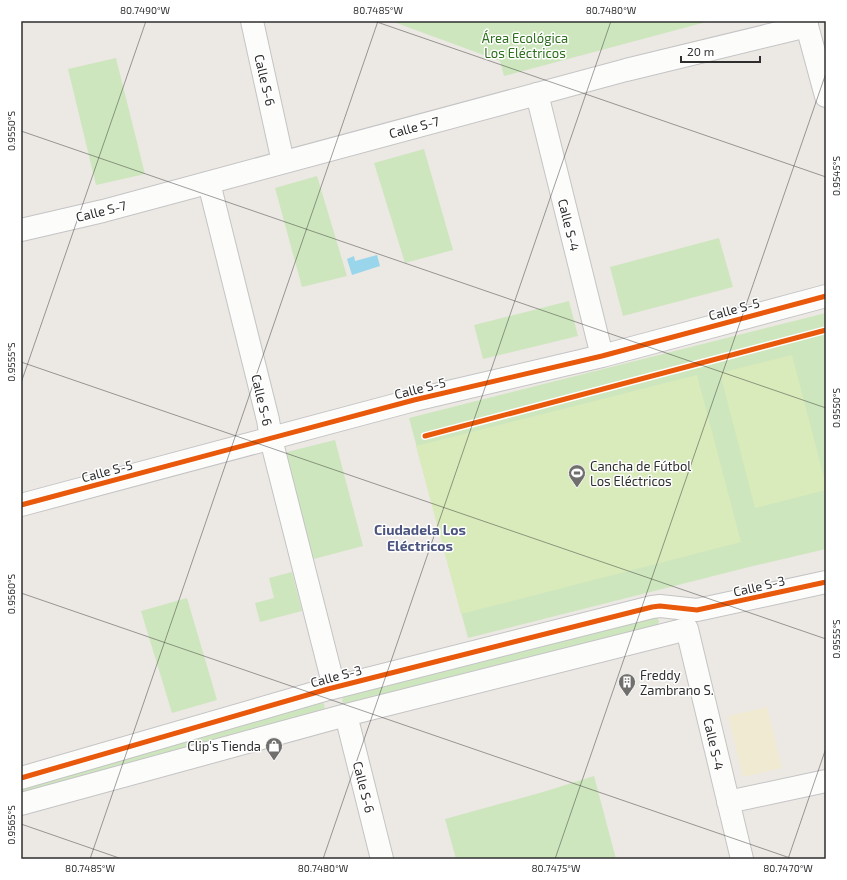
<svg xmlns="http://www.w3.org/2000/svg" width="847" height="880" font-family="'Exo 2',sans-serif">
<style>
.green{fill:#cee6be}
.sand{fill:#f0ead3}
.pitch{fill:#d9eabb}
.water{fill:#99d6ec}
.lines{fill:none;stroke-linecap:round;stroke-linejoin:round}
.minor-casing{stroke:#c5c4c5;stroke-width:24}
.tertiary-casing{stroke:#c5c4c5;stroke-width:24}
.minor{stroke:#fcfcfb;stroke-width:22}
.tertiary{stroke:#fcfcfb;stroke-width:22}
.cycleway-casing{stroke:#fff;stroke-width:8}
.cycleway{stroke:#e8590c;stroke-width:5}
.ticks{fill:none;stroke:#2e2e2e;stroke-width:1;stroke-opacity:0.45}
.labels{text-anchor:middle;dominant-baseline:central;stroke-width:3;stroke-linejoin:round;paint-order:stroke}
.park-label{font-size:13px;fill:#2c6e1b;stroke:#fff}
.street-label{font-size:13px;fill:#2e2e2e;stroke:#fff}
.poi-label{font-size:13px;fill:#2e2e2e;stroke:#fff;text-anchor:start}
.neighbourhood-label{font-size:14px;font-weight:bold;fill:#4d5680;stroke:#fff}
.neatline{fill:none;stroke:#2e2e2e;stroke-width:1.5}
.ticks-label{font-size:10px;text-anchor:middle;fill:#2e2e2e}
</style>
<rect width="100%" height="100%" fill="#ece8e4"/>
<!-- green -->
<path class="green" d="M 391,21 L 710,21 L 504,76 L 500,61 Z
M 116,58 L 145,174 L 96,185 L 68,69 Z
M 424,149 L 453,250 L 405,263 L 374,163 Z
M 317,176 L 347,276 L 302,287 L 275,188 Z
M 719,238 L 733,287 L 623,316 L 610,267 Z
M 569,301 L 578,336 L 483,359 L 474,325 Z
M 826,313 L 826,549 L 753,566 L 468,638 L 409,418 Z
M 335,440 L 363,546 L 310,560 L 283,453 Z
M 292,572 L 302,611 L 260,622 L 255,603 L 274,598 L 269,578 Z
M 187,598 L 217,700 L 172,713 L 141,611 Z
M 657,616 L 659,621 L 657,626 L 344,704 L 342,701 L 343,696 Z
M 321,702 L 324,704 L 325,710 L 24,793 L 21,788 Z
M 594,776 L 616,859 L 456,859 L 445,819 L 543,792 Z"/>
<!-- sand -->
<path class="sand" d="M 767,707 L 782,768 L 743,777 L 728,716 Z"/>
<!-- pitch -->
<path class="pitch" d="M 792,355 L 826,485 L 826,490 L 755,508 L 720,373 Z
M 697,375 L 741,542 L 461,614 L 416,446 Z"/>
<!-- water -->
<path class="water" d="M 377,255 L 380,266 L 352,275 L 347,259 L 354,256 L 355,261 Z"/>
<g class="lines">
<!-- minor casing -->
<g class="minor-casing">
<path id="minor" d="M 252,21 L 283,162
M 807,26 L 826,96
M 537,94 L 602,356
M 209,183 L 268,420 L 271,439 L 334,687
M 21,505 L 414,400 L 602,356 L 826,296
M 687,629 L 742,859
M 346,715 L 382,859
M 21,778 L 328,689 L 652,607 L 660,606 L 697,610 L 826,582
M 728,802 L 826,781
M 21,804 L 346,715 L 687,629"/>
</g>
<!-- tertiary casing -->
<g class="tertiary-casing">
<path id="tertiary" d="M 21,230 L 103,211 L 626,70 L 807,26 L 807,21"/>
</g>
<!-- minor -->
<use href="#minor" class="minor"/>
<!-- tertiary -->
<use href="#tertiary" class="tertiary"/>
<!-- cycleway casing -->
<g class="cycleway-casing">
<path id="cycleway" d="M 425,436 L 826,330
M 21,505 L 414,400 L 602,356 L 826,296
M 21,778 L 328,689 L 652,607 L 660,606 L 697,610 L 826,582"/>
</g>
<!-- cycleway -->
<use href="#cycleway" class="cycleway"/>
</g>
<!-- ticks -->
<path class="ticks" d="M 374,21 L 826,177M 21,131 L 826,408M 21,362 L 826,639M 21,383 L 146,21M 21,593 L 793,859M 21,824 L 122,859M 90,859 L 378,21M 323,859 L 611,21M 555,859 L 826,73M 788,859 L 826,748"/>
<!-- icons -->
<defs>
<g id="stadium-pin" transform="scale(0.9)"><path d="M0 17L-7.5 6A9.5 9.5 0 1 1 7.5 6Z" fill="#706f6e" stroke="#fff"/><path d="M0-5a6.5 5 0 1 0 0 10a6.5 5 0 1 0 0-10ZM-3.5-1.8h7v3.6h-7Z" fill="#fff"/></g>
<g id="building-pin" transform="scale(0.9)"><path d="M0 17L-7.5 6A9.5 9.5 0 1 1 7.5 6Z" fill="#706f6e" stroke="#fff"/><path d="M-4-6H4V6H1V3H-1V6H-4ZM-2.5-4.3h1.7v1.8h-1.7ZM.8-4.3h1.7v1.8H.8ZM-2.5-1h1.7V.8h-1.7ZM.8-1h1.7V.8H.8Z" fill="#fff"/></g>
<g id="shop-pin" transform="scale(0.9)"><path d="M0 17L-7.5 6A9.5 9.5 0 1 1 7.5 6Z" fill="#706f6e" stroke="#fff"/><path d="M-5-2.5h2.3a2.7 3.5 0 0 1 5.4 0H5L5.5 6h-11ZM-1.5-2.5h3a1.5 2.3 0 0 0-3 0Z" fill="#fff"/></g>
</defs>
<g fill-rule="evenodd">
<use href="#stadium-pin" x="577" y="473"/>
<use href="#building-pin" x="627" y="682"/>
<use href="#shop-pin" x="274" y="746"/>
</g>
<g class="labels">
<!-- park labels -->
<g class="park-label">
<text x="525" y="38">Área Ecológica<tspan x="525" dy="15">Los Eléctricos</tspan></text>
</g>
<!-- street labels -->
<g class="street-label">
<text transform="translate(265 80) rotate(77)">Calle S-6</text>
<text transform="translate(414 127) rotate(-15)">Calle S-7</text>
<text transform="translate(101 211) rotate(-14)">Calle S-7</text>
<text transform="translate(569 225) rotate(76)">Calle S-4</text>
<text transform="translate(734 309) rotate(-15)">Calle S-5</text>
<text transform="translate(420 388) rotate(-14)">Calle S-5</text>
<text transform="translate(262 400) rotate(77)">Calle S-6</text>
<text transform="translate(107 471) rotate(-15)">Calle S-5</text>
<text transform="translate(759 586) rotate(-13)">Calle S-3</text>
<text transform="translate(336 676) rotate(-15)">Calle S-3</text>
<text transform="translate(714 744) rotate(77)">Calle S-4</text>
<text transform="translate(364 787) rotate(76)">Calle S-6</text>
</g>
<!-- poi labels -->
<g class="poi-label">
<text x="590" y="466">Cancha de Fútbol<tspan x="590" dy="15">Los Eléctricos</tspan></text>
<text x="640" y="675">Freddy<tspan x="640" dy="15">Zambrano S.</tspan></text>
<text x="261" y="746" text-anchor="end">Clip's Tienda</text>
</g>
<!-- neighbourhood labels -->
<g class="neighbourhood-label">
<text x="420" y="529">Ciudadela Los<tspan x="420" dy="16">Eléctricos</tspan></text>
</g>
</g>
<!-- border -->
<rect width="847" height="880" fill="none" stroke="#ffffff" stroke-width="44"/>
<!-- scale -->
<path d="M681 56v6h79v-6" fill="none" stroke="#2e2e2e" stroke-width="2"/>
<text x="687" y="56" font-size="12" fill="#2e2e2e" stroke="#ffffff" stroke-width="3" paint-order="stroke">20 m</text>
<rect x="22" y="22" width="803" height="836" class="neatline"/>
<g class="ticks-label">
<text x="145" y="14">80.7490°W</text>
<text x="378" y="14">80.7485°W</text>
<text x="611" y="14">80.7480°W</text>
<text transform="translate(11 131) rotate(-90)" y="4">0.9550°S</text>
<text transform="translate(836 176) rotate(-90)" y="4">0.9545°S</text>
<text transform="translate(11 362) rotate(-90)" y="4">0.9555°S</text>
<text transform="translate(836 408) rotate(-90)" y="4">0.9550°S</text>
<text transform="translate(11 594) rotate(-90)" y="4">0.9560°S</text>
<text transform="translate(836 639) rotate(-90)" y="4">0.9555°S</text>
<text transform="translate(11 825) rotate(-90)" y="4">0.9565°S</text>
<text x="90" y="872">80.7485°W</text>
<text x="323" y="872">80.7480°W</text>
<text x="556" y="872">80.7475°W</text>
<text x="788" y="872">80.7470°W</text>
</g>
</svg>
